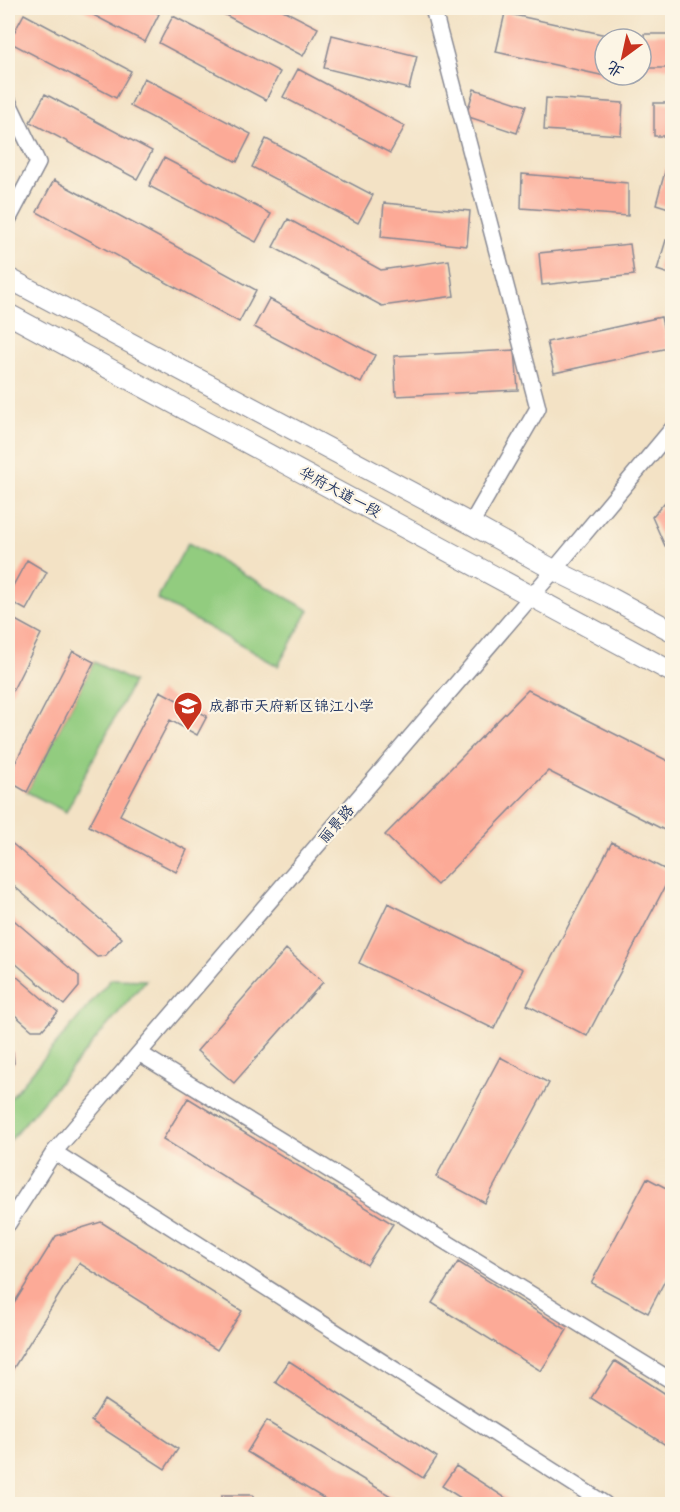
<svg xmlns="http://www.w3.org/2000/svg" width="680" height="1512" font-family="'Shantell Sans','LXGW WenKai TC',sans-serif">
<style>
.green{fill:#92cc7f;stroke:#567e6e;stroke-width:1.5}
.building{fill:#fcaa97}
.lines{fill:none;stroke-linecap:round;stroke-linejoin:round}
.minor-casing{stroke:#878892;stroke-width:18}
.major-casing{stroke:#878892;stroke-width:22}
.minor{stroke:#fff;stroke-width:15}
.major{stroke:#fff;stroke-width:20}
.labels{text-anchor:middle;dominant-baseline:central;stroke-width:4.5;stroke-linejoin:round;paint-order:stroke}
.street-label{font-size:15px;fill:#1b2f5e;stroke:#fcf5e5}
.poi-label{font-size:15px;fill:#1b2f5e;stroke:#fcf5e5;text-anchor:start}
</style>
<rect width="100%" height="100%" fill="#fcf5e5"/>
<filter id="ink" filterUnits="userSpaceOnUse"><feTurbulence type="fractalNoise" baseFrequency=".0167" numOctaves="2"/><feDisplacementMap in="SourceGraphic" scale="12" xChannelSelector="R" yChannelSelector="G"/><feConvolveMatrix kernelMatrix="1 2 1 2 8 2 1 2 1" color-interpolation-filters="sRGB"/></filter>
<filter id="wash" filterUnits="userSpaceOnUse"><feTurbulence type="fractalNoise" baseFrequency=".008" numOctaves="4" result="noise"/><feDisplacementMap in="SourceGraphic" scale="24" xChannelSelector="R" yChannelSelector="G"/><feGaussianBlur stdDeviation="1.35" result="paint"/><feColorMatrix in="noise" values="0 0 0 0 0 0 0 0 0 0 0 0 0 0 0 0 0 1.4 0 .05"/><feComposite in="paint" operator="in"/></filter>
<g filter="url(#wash)">
<rect width="100%" height="100%" fill="#f3e2c5"/>
<!-- green -->
<path class="green" d="M 188,543 L 309,610 L 278,666 L 157,599 Z
M 94,662 L 133,682 L 66,812 L 27,792 Z
M 111,979 L 146,980 L 8,1143 L 8,1101 Z"/>
<g id="blocks">
<!-- building -->
<path class="building" d="M 80,8 L 148,8 L 159,14 L 145,42 Z
M 212,8 L 279,8 L 318,28 L 303,56 Z
M 505,13 L 620,38 L 605,39 L 605,76 L 496,52 Z
M 24,14 L 131,71 L 116,98 L 9,42 Z
M 173,16 L 280,72 L 266,100 L 159,43 Z
M 644,34 L 672,34 L 672,68 L 644,68 Z
M 332,35 L 417,56 L 409,89 L 324,68 Z
M 298,69 L 405,126 L 390,153 L 283,97 Z
M 144,78 L 251,134 L 237,162 L 130,106 Z
M 474,89 L 526,106 L 517,133 L 466,116 Z
M 45,94 L 152,151 L 137,179 L 30,122 Z
M 546,98 L 623,103 L 621,135 L 544,130 Z
M 654,103 L 672,103 L 672,136 L 654,136 Z
M 266,139 L 373,195 L 358,223 L 252,167 Z
M 164,158 L 271,214 L 256,242 L 149,186 Z
M 666,168 L 672,170 L 672,209 L 656,204 Z
M 522,174 L 628,183 L 628,216 L 521,208 Z
M 54,180 L 256,290 L 239,322 L 37,212 Z
M 384,203 L 470,211 L 467,246 L 381,237 Z
M 288,219 L 381,270 L 449,260 L 454,296 L 382,306 L 273,247 Z
M 666,240 L 672,242 L 672,275 L 657,270 Z
M 630,244 L 634,275 L 542,285 L 539,253 Z
M 269,299 L 375,355 L 361,383 L 254,327 Z
M 661,317 L 668,348 L 554,373 L 547,342 Z
M 515,350 L 518,390 L 396,396 L 394,356 Z
M 672,494 L 672,550 L 665,546 L 652,517 Z
M 27,560 L 47,572 L 26,610 L 8,600 L 8,595 Z
M 8,616 L 41,634 L 8,700 Z
M 73,651 L 94,662 L 27,792 L 8,781 L 8,777 Z
M 528,690 L 672,763 L 672,834 L 548,771 L 437,885 L 385,835 Z
M 160,691 L 207,716 L 197,735 L 170,720 L 120,815 L 187,850 L 176,872 L 89,826 Z
M 8,840 L 122,938 L 105,956 L 97,957 L 8,881 Z
M 612,842 L 672,873 L 587,1036 L 527,1005 Z
M 388,903 L 523,969 L 494,1029 L 359,963 Z
M 8,915 L 79,976 L 79,987 L 64,1005 L 8,957 Z
M 286,949 L 323,982 L 234,1083 L 197,1051 Z
M 8,969 L 58,1012 L 42,1030 L 32,1030 L 8,1009 Z
M 8,1047 L 13,1052 L 14,1063 L 8,1070 Z
M 500,1057 L 549,1083 L 485,1203 L 436,1177 Z
M 188,1098 L 393,1224 L 367,1265 L 163,1139 Z
M 647,1178 L 672,1191 L 672,1267 L 648,1313 L 591,1283 Z
M 101,1222 L 242,1311 L 217,1350 L 79,1263 L 8,1377 L 8,1313 L 56,1236 Z
M 458,1262 L 567,1330 L 541,1371 L 432,1303 Z
M 289,1361 L 437,1457 L 423,1478 L 275,1382 Z
M 615,1361 L 672,1398 L 672,1449 L 591,1398 Z
M 104,1400 L 178,1449 L 165,1469 L 91,1421 Z
M 266,1421 L 399,1501 L 397,1504 L 333,1504 L 247,1452 Z
M 456,1466 L 515,1504 L 470,1504 L 442,1486 Z
M 222,1495 L 253,1495 L 253,1504 L 222,1504 Z"/>
</g>
</g>
<g filter="url(#ink)">
<use href="#blocks" fill-opacity="0" stroke="#878892" stroke-width="1.5"/>
<g class="lines">
<!-- minor casing -->
<g class="minor-casing">
<path id="minor" d="M 433,8 L 538,408 L 471,524
M 8,101 L 38,163 L 8,220
M 139,1053 L 672,1381
M 54,1152 L 605,1504
M 8,1224 L 54,1152 L 554,570 L 672,429"/>
</g>
<!-- major casing -->
<g class="major-casing">
<path id="major" d="M 8,278 L 471,524 L 554,570 L 611,598 L 672,631
M 8,314 L 672,672"/>
</g>
<!-- minor -->
<use href="#minor" class="minor"/>
<!-- major -->
<use href="#major" class="major"/>
</g>
</g>
<!-- icons -->
<defs>
<g id="school-pin" transform="scale(1.5)"><path d="M0 17L-7.5 6A9.5 9.5 0 1 1 7.5 6Z" fill="#c8321e" stroke="#fcf5e5"/><path d="M0-5L7-2L0 1L-7-2ZM-4 1L0 2.5L4 1V4Q0 6-4 4Z" fill="#fff"/></g>
</defs>
<g fill-rule="evenodd">
<use href="#school-pin" x="188" y="706"/>
</g>
<g class="labels">
<!-- street labels -->
<g class="street-label">
<text transform="translate(340 492) rotate(28)">华府大道一段</text>
<text transform="translate(336 824) rotate(-49)">丽景路</text>
</g>
<!-- poi labels -->
<g class="poi-label">
<text x="209" y="706">成都市天府新区锦江小学</text>
</g>
</g>
<!-- margin -->
<rect width="680" height="1512" fill="none" stroke="#fcf5e5" stroke-width="30"/>
<!-- north arrow -->
<g transform="translate(623 57) rotate(213)"><circle r="28" fill="#fcf5e5" stroke="#a2a6af" stroke-width="1.5"/>
<path d="M0-4.5L10 22L0 15L-10 22Z" fill="#c8321e"/>
<text y="-9" font-size="16" font-weight="bold" text-anchor="middle" fill="#1b2f5e">北</text>
</g>
</svg>
